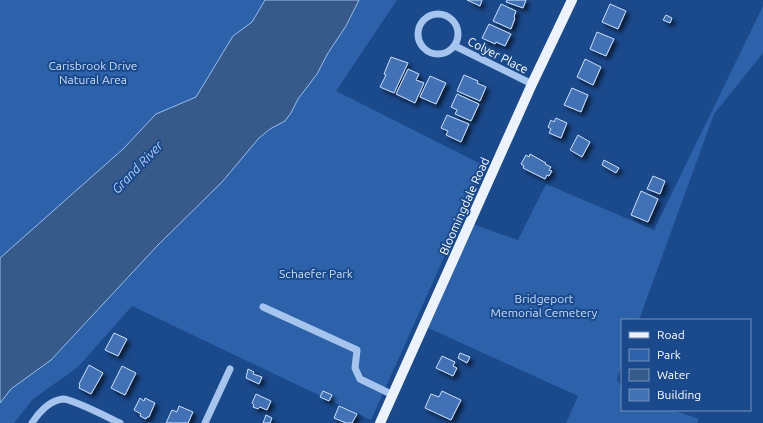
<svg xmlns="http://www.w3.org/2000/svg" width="763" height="423" font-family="Ubuntu,sans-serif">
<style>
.green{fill:#2d62aa}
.water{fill:#375a8b;stroke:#98bff0}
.building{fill:#4372b5;stroke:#cbdffa;filter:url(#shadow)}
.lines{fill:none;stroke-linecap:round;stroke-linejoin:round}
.minor{stroke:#a5c4ee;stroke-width:7}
.major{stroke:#ecf3ff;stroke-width:10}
.labels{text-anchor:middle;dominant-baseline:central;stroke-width:4;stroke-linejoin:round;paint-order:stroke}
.street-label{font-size:12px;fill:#fff;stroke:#1a498c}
.park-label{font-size:12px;fill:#cbdffa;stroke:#1a498c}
.water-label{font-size:13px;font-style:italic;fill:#b1cef5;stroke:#1a498c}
</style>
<defs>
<filter id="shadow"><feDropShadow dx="3.5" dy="3.5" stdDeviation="2" flood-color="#0009"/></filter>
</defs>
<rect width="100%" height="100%" fill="#1a498c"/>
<!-- green -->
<path class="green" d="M 0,0 L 265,0 L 252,22 L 233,36 L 196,97 L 156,114 L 123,149 L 0,258 Z
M 359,0 L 397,0 L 336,91 L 485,166 L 371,420 L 132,306 L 78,367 L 33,399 L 14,423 L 0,423 L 0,403 L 11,389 L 51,360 L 158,245 L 222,182 L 259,138 L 291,113 L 298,99 L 317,74 L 328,53 L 346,26 Z
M 763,6 L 763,53 L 714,114 L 639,320 L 622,320 L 622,365 L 617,379 L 622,389 L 622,410 L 673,410 L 699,419 L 697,423 L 566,423 L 578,396 L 426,327 L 472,224 L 518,240 L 546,184 L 654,230 Z"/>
<!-- water -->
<path class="water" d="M 265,0 L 359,0 L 346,26 L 328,53 L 317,74 L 298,99 L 291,113 L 285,121 L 270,129 L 259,138 L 222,182 L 158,245 L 51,360 L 11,389 L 0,403 L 0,258 L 123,149 L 156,114 L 196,97 L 233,36 L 252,22 Z"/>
<!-- building -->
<path class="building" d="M 467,0 L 482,0 L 480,6 Z
M 507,0 L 526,0 L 523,8 L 506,2 Z
M 501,4 L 516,11 L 514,17 L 515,18 L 511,29 L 493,21 Z
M 610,4 L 626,11 L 618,29 L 602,22 Z
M 666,15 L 672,18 L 670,23 L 663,20 Z
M 489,24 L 511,34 L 505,46 L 496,42 L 495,44 L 482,38 Z
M 597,32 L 614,39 L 606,56 L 590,49 Z
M 391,57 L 408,63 L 394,93 L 380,87 L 386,75 L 384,74 Z
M 585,59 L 601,67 L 593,85 L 577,77 Z
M 408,69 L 419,74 L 416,80 L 424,83 L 415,103 L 396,94 Z
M 464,75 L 478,81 L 477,83 L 486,87 L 480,101 L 457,91 Z
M 430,76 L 446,83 L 436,104 L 420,97 Z
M 572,88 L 588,95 L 581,112 L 564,105 Z
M 457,94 L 479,104 L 471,121 L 455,114 L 457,110 L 451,107 Z
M 447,115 L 469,124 L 461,142 L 446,135 L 448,131 L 441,128 Z
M 556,118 L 567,123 L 561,138 L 549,133 L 551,129 L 548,127 L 551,120 L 554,122 Z
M 578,135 L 590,142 L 582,157 L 570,150 Z
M 530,154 L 546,163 L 545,164 L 551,167 L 549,170 L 552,171 L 549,176 L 547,175 L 545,179 L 523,168 L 524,166 L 521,164 L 526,155 L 529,157 Z
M 604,160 L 619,168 L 616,173 L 602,165 Z
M 653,176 L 665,181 L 660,194 L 647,189 Z
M 641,191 L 658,199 L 648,222 L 631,215 Z
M 114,333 L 127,339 L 118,356 L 105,350 Z
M 460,353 L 470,357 L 467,363 L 458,358 Z
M 442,356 L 455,362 L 453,366 L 457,368 L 453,376 L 436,368 Z
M 89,365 L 103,373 L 91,394 L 79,388 L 80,385 L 79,384 Z
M 122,366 L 136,373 L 125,395 L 111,388 Z
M 248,369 L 254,372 L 253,374 L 262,377 L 259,384 L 246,378 Z
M 323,391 L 332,395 L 329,401 L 320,397 Z
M 442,391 L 461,400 L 451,420 L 425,408 L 431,394 L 439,397 Z
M 256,394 L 271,401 L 267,410 L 260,407 L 258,409 L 253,407 L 254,405 L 252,403 Z
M 140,398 L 144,401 L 145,398 L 155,403 L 149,417 L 147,417 L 146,419 L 140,416 L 141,414 L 134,410 Z
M 179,406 L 193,412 L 188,423 L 166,423 L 172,410 L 177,412 Z
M 339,406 L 357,414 L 352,423 L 346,423 L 334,418 Z
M 266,415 L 272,418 L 270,423 L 263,423 Z"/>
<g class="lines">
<!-- minor -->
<path class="minor" d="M418 34a20 20 0 1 1 40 0a20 20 0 1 1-40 0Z
M 455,46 L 532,84
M 263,307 L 357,350 L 355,368 L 360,379 L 393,395
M 32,423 C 38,413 50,400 63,399 C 73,399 109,418 120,423
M 205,423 L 230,369"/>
<!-- major -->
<path class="major" d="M 380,423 L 532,84 L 572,0"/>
</g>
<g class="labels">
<!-- street labels -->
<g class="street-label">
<text transform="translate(498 55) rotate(27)">Colyer Place</text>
<text transform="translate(464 206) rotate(-66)">Bloomingdale Road</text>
</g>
<!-- park labels -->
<g class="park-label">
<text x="93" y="65">Carisbrook Drive<tspan x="93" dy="14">Natural Area</tspan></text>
<text x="316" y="273">Schaefer Park</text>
<text x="544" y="298">Bridgeport<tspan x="544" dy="14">Memorial Cemetery</tspan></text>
</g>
<!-- water labels -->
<g class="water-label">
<text transform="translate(137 167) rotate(-46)">Grand River</text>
</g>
</g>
<!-- legend -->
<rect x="621" y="319" width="130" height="92" fill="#1a498c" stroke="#7692ba"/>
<rect x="629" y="332" width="20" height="6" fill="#ecf3ff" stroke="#7692ba"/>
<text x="657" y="339" font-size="12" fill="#ffffff">Road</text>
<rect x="629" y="349" width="20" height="12" fill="#2d62aa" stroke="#7692ba"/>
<text x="657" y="359" font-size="12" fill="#ffffff">Park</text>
<rect x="629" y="369" width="20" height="12" fill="#375a8b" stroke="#7692ba"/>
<text x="657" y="379" font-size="12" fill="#ffffff">Water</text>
<rect x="629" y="389" width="20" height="12" fill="#4372b5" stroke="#7692ba"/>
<text x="657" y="399" font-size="12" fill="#ffffff">Building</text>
</svg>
